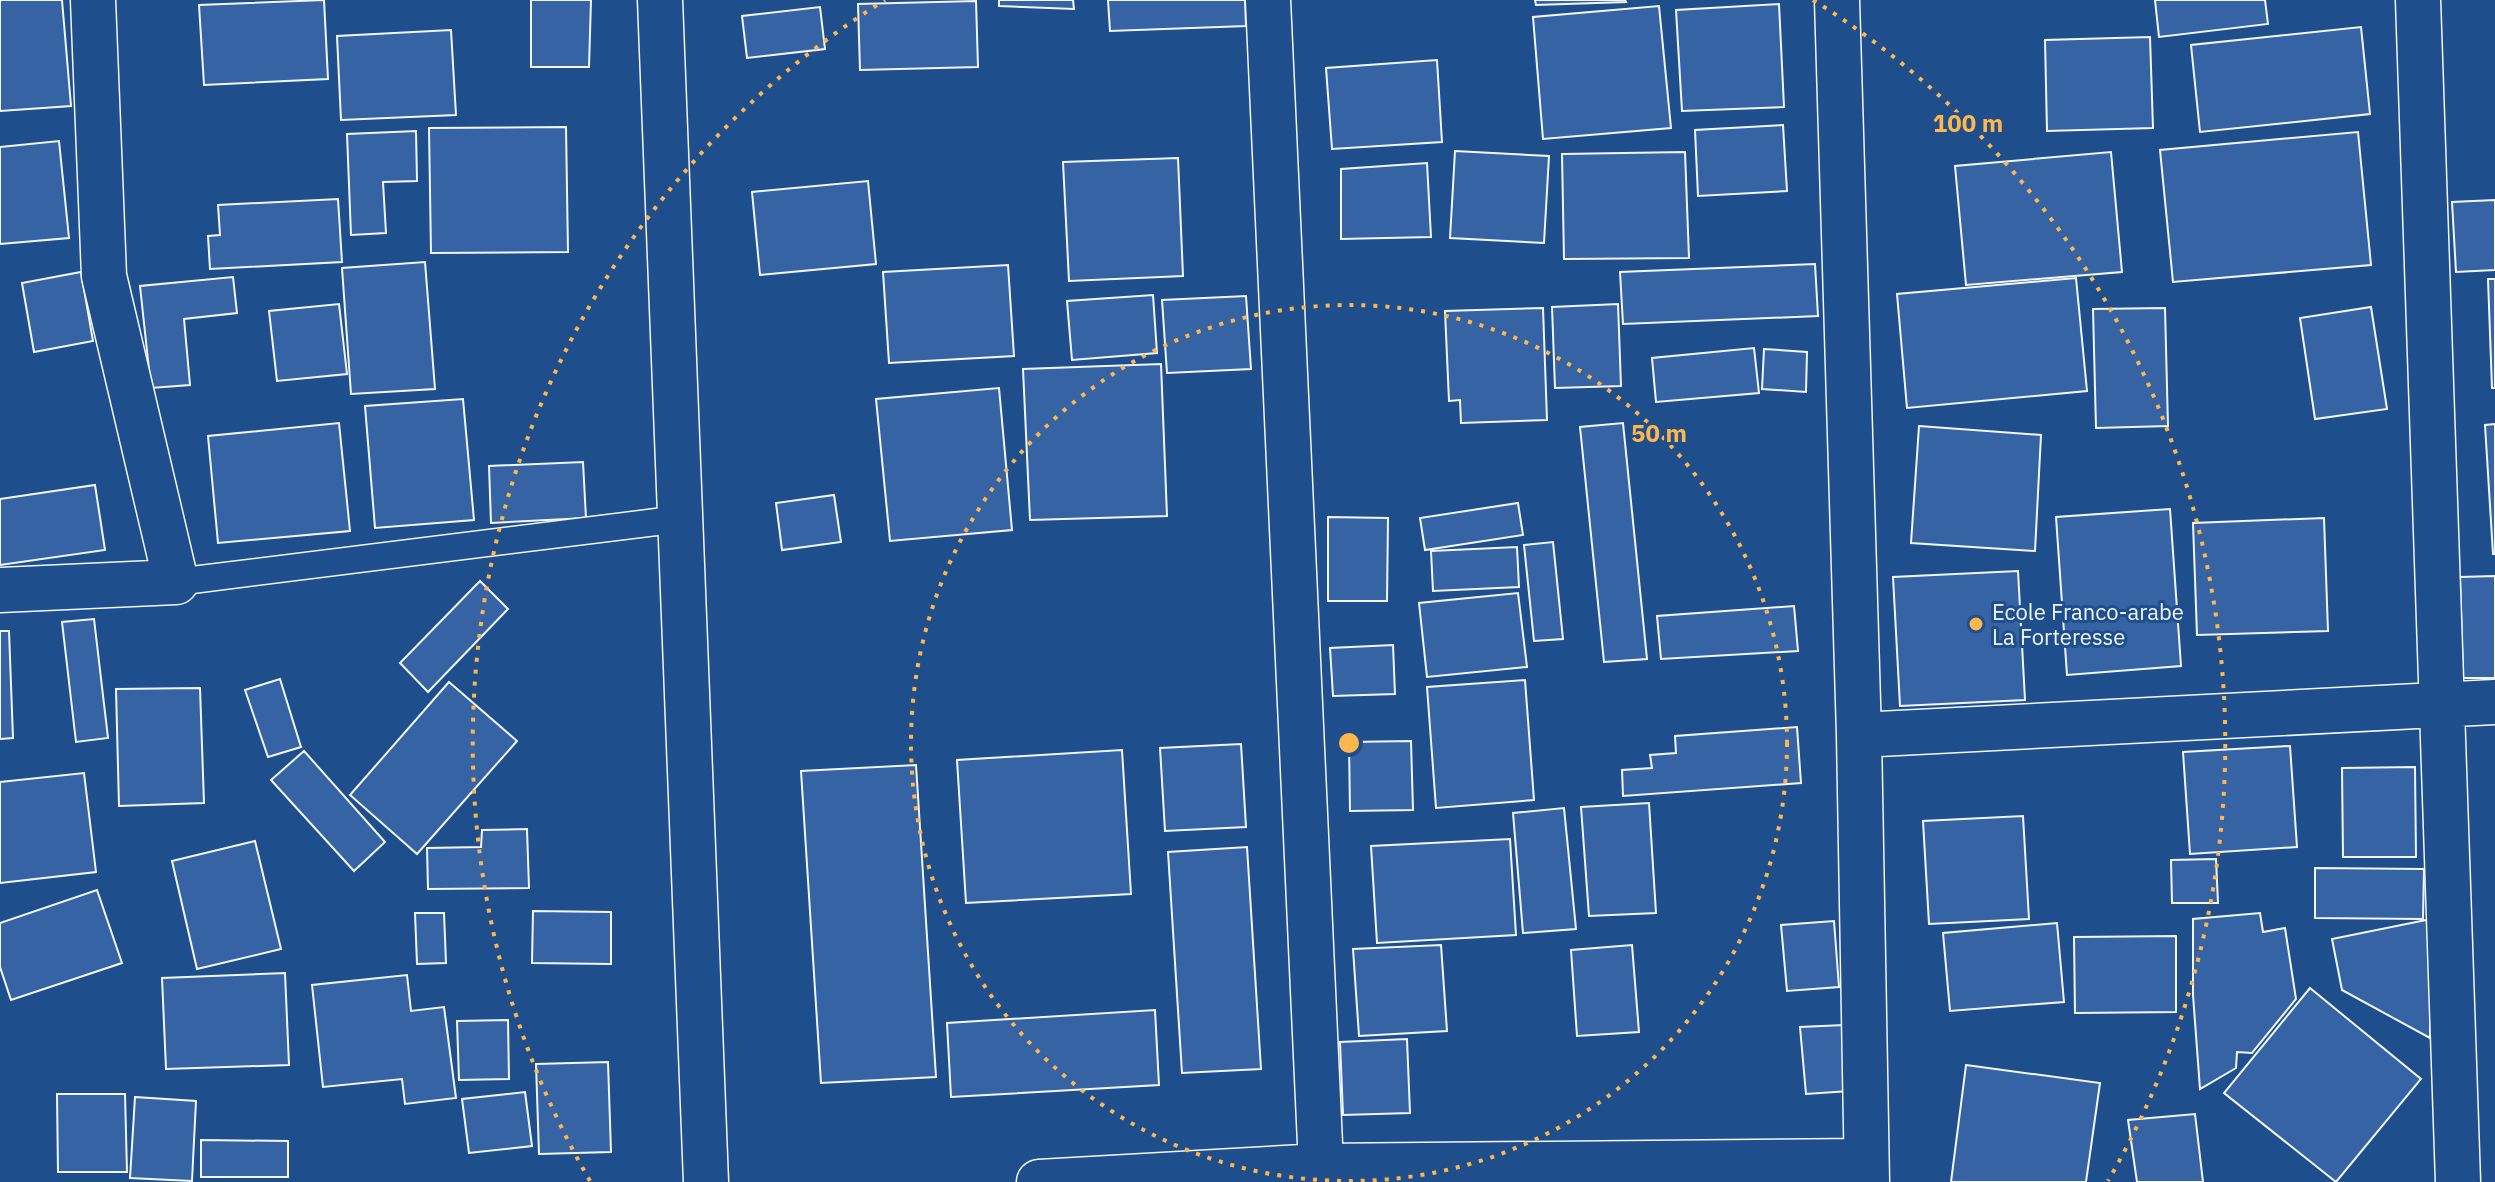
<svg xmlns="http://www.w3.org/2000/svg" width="2495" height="1182" font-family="'IBM Plex Sans',sans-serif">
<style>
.building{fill:#3563a3;stroke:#f2f6ff;stroke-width:2}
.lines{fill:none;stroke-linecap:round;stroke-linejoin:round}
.service-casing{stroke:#f2f6ff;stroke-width:29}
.minor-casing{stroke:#f2f6ff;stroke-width:47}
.service{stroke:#1f4e8c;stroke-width:26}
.minor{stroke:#1f4e8c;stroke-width:44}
.ring{fill:none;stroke:#ffb74d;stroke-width:4;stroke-dasharray:4 8}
.poi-dot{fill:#ffb74d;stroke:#1f4e8c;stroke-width:3}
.labels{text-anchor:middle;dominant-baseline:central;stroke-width:6;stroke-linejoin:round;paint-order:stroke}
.poi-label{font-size:22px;fill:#f2f6ff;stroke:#1f4e8c;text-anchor:start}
.centre{fill:#ffb74d;stroke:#1f4e8c;stroke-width:4}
.ring-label{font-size:24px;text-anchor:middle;font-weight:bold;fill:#ffb74d;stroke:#1f4e8c;stroke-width:6;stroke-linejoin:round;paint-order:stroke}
</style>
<rect width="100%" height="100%" fill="#1f4e8c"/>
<!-- building -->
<path class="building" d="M 0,0 L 62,0 L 71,106 L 0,111 Z
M 324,0 L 328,79 L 204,85 L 199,5 Z
M 531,0 L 591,0 L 589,67 L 531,67 Z
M 999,0 L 1073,0 L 1074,9 L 999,6 Z
M 1108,0 L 1245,0 L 1246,26 L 1110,31 Z
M 1535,0 L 1625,0 L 1626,2 L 1536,5 Z
M 2155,0 L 2265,0 L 2268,24 L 2159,37 Z
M 976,1 L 978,67 L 860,70 L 858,4 Z
M 1779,4 L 1784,107 L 1682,111 L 1676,10 Z
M 1659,6 L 1671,128 L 1543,139 L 1533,17 Z
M 820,7 L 825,49 L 747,58 L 742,16 Z
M 2361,27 L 2370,114 L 2200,132 L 2191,45 Z
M 451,30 L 456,115 L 341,120 L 337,36 Z
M 2150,37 L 2153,128 L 2047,131 L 2045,40 Z
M 1437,60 L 1442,142 L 1332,149 L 1326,68 Z
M 1783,125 L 1787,191 L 1698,196 L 1695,130 Z
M 566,127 L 568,252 L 431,253 L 429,128 Z
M 416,131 L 417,181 L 383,182 L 386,233 L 351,235 L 347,134 Z
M 2358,132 L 2371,265 L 2173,282 L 2160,150 Z
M 59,141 L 69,238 L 0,244 L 0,147 Z
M 1455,151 L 1549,156 L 1544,243 L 1450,238 Z
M 1685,152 L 1689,258 L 1564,259 L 1562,154 Z
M 2111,152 L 2122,272 L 1966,285 L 1955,166 Z
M 1178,158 L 1183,276 L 1069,281 L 1063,162 Z
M 1427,163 L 1431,237 L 1341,239 L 1341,169 Z
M 868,181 L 876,264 L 760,275 L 752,192 Z
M 338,199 L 342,262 L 210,269 L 208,236 L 220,235 L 218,205 Z
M 2495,200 L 2495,270 L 2456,272 L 2452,202 Z
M 425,262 L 435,389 L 351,394 L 342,268 Z
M 1815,264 L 1818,316 L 1623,324 L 1620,272 Z
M 1008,265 L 1014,356 L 889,363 L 883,272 Z
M 81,272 L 93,341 L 34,352 L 22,283 Z
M 233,277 L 237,313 L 184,319 L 190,385 L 151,388 L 140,286 Z
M 2076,278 L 2087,391 L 1907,408 L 1897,294 Z
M 2488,279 L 2495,279 L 2495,388 L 2492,388 Z
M 1153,295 L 1157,353 L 1072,360 L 1067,301 Z
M 1246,296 L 1251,369 L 1167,373 L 1162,300 Z
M 339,304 L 347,374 L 277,381 L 269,311 Z
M 1618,304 L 1621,386 L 1555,388 L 1552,307 Z
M 2371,307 L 2387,409 L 2315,419 L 2300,318 Z
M 1543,308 L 1547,420 L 1461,423 L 1460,400 L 1449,401 L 1445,311 Z
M 2165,308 L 2168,426 L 2096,428 L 2093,309 Z
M 1754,348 L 1759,393 L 1656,402 L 1652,358 Z
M 1764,349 L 1807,352 L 1806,392 L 1762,389 Z
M 1161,364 L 1167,516 L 1030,520 L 1023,369 Z
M 999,388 L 1012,530 L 890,541 L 876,399 Z
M 463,399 L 474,520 L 375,528 L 365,406 Z
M 339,423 L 350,531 L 218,543 L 208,436 Z
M 1623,423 L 1647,659 L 1604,662 L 1580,427 Z
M 2495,424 L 2495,554 L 2493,554 L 2485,425 Z
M 1919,426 L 2041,435 L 2035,551 L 1911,543 Z
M 583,462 L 586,518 L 491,523 L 489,466 Z
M 95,485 L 105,550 L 0,565 L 0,499 Z
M 834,495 L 841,542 L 782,550 L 776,503 Z
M 1518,503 L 1523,535 L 1425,550 L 1420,518 Z
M 2170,509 L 2181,666 L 2067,675 L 2056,517 Z
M 1328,517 L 1388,518 L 1387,601 L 1328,601 Z
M 2324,518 L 2328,631 L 2197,635 L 2193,523 Z
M 1553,542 L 1563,639 L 1534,641 L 1524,545 Z
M 1517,547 L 1519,587 L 1433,591 L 1431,551 Z
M 2018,571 L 2025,700 L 1900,706 L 1893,577 Z
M 2495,576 L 2495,678 L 2463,678 L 2460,577 Z
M 480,581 L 508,609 L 428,692 L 400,663 Z
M 1518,593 L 1527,667 L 1427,677 L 1419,603 Z
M 1794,606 L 1798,651 L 1661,659 L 1657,616 Z
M 94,619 L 108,738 L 76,742 L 62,622 Z
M 0,631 L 9,631 L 13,738 L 0,739 Z
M 1393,645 L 1395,694 L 1333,696 L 1330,648 Z
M 280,679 L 301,747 L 268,757 L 245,690 Z
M 1525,680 L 1534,800 L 1436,808 L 1427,687 Z
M 449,682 L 517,741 L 417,854 L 350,795 Z
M 200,688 L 204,803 L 119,806 L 116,689 Z
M 1797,727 L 1801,783 L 1623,796 L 1622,770 L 1652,768 L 1650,755 L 1676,753 L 1675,736 Z
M 1411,741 L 1413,810 L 1350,811 L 1349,742 Z
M 1241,744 L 1246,827 L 1165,831 L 1160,748 Z
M 2290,746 L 2297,847 L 2190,854 L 2183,752 Z
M 1122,750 L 1131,894 L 966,903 L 957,760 Z
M 304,751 L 385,842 L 354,871 L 271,780 Z
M 916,765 L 936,1077 L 821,1083 L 801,771 Z
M 2415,767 L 2416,857 L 2343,857 L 2342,768 Z
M 84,773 L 96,872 L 0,883 L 0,782 Z
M 1649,803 L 1656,913 L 1589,916 L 1581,807 Z
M 1564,808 L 1576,929 L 1523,933 L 1513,813 Z
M 2023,816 L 2029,919 L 1929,924 L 1923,821 Z
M 527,829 L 529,888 L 428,889 L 427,848 L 481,847 L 482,830 Z
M 1510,839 L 1516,935 L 1377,943 L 1371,846 Z
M 255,841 L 281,949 L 197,969 L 172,861 Z
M 1247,847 L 1261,1069 L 1182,1073 L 1168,852 Z
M 2216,859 L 2218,903 L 2172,903 L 2171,860 Z
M 2315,868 L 2424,869 L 2423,919 L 2315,918 Z
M 97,890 L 122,963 L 11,1000 L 0,967 L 0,923 Z
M 533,911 L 611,912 L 611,964 L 532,963 Z
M 415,913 L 444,913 L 446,963 L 417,964 Z
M 2260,913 L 2263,932 L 2285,928 L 2296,999 L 2252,1053 L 2237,1052 L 2236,1068 L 2200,1089 L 2193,995 L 2193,919 Z
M 2431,919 L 2430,1038 L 2342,990 L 2332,939 Z
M 1834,921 L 1839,987 L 1787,991 L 1781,925 Z
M 2057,923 L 2064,1002 L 1950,1011 L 1943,933 Z
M 2176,936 L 2176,1012 L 2075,1013 L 2074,937 Z
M 1441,945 L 1447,1031 L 1359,1036 L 1353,949 Z
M 1632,945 L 1639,1032 L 1577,1036 L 1571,950 Z
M 285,973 L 289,1065 L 166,1069 L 162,978 Z
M 407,975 L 411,1011 L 444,1007 L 456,1098 L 405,1104 L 402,1079 L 323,1087 L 312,985 Z
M 2310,988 L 2421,1079 L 2336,1182 L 2224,1093 Z
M 1155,1010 L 1159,1085 L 951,1097 L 947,1023 Z
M 508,1020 L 509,1079 L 459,1080 L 457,1021 Z
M 1844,1025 L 1849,1091 L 1806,1094 L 1800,1027 Z
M 1407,1039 L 1410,1113 L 1343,1115 L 1340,1042 Z
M 608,1062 L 611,1152 L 539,1154 L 536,1064 Z
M 1966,1065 L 2100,1083 L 2086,1182 L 1951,1182 Z
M 525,1092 L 532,1146 L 469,1153 L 462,1099 Z
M 57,1094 L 125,1094 L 127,1172 L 58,1172 Z
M 135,1097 L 196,1101 L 192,1181 L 130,1178 Z
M 2195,1114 L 2203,1182 L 2137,1182 L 2128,1120 Z
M 201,1140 L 288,1141 L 288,1177 L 201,1177 Z"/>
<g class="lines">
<!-- service casing -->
<g class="service-casing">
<path id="service" d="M 176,582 L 680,519"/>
</g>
<!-- minor casing -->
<g class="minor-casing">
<path id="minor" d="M 660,0 L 706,1182
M 1268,0 L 1321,1166
M 1837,0 L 1859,735 L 1867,1182
M 2418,0 L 2458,1182
M 0,590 L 176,582 L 104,276 L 93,0
M 1859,735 L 2495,702
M 1039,1182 L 1321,1166 L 1866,1161"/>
</g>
<!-- service -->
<use href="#service" class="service"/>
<!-- minor -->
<use href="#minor" class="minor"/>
</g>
<!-- distance rings -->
<g class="ring">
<circle cx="1349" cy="743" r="438"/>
<path d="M590 1181A876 876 0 0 1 885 0M1813 0A876 876 0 0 1 2108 1181"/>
</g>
<!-- markers -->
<circle class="poi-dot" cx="1976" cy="624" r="8"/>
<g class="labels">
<!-- poi labels -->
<g class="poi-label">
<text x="1992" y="611">Ecole Franco-arabe<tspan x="1992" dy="25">La Forteresse</tspan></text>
</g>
</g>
<circle cx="1349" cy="743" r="12" class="centre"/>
<g class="ring-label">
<text x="1968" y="132">100 m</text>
<text x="1659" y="442">50 m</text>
</g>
</svg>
